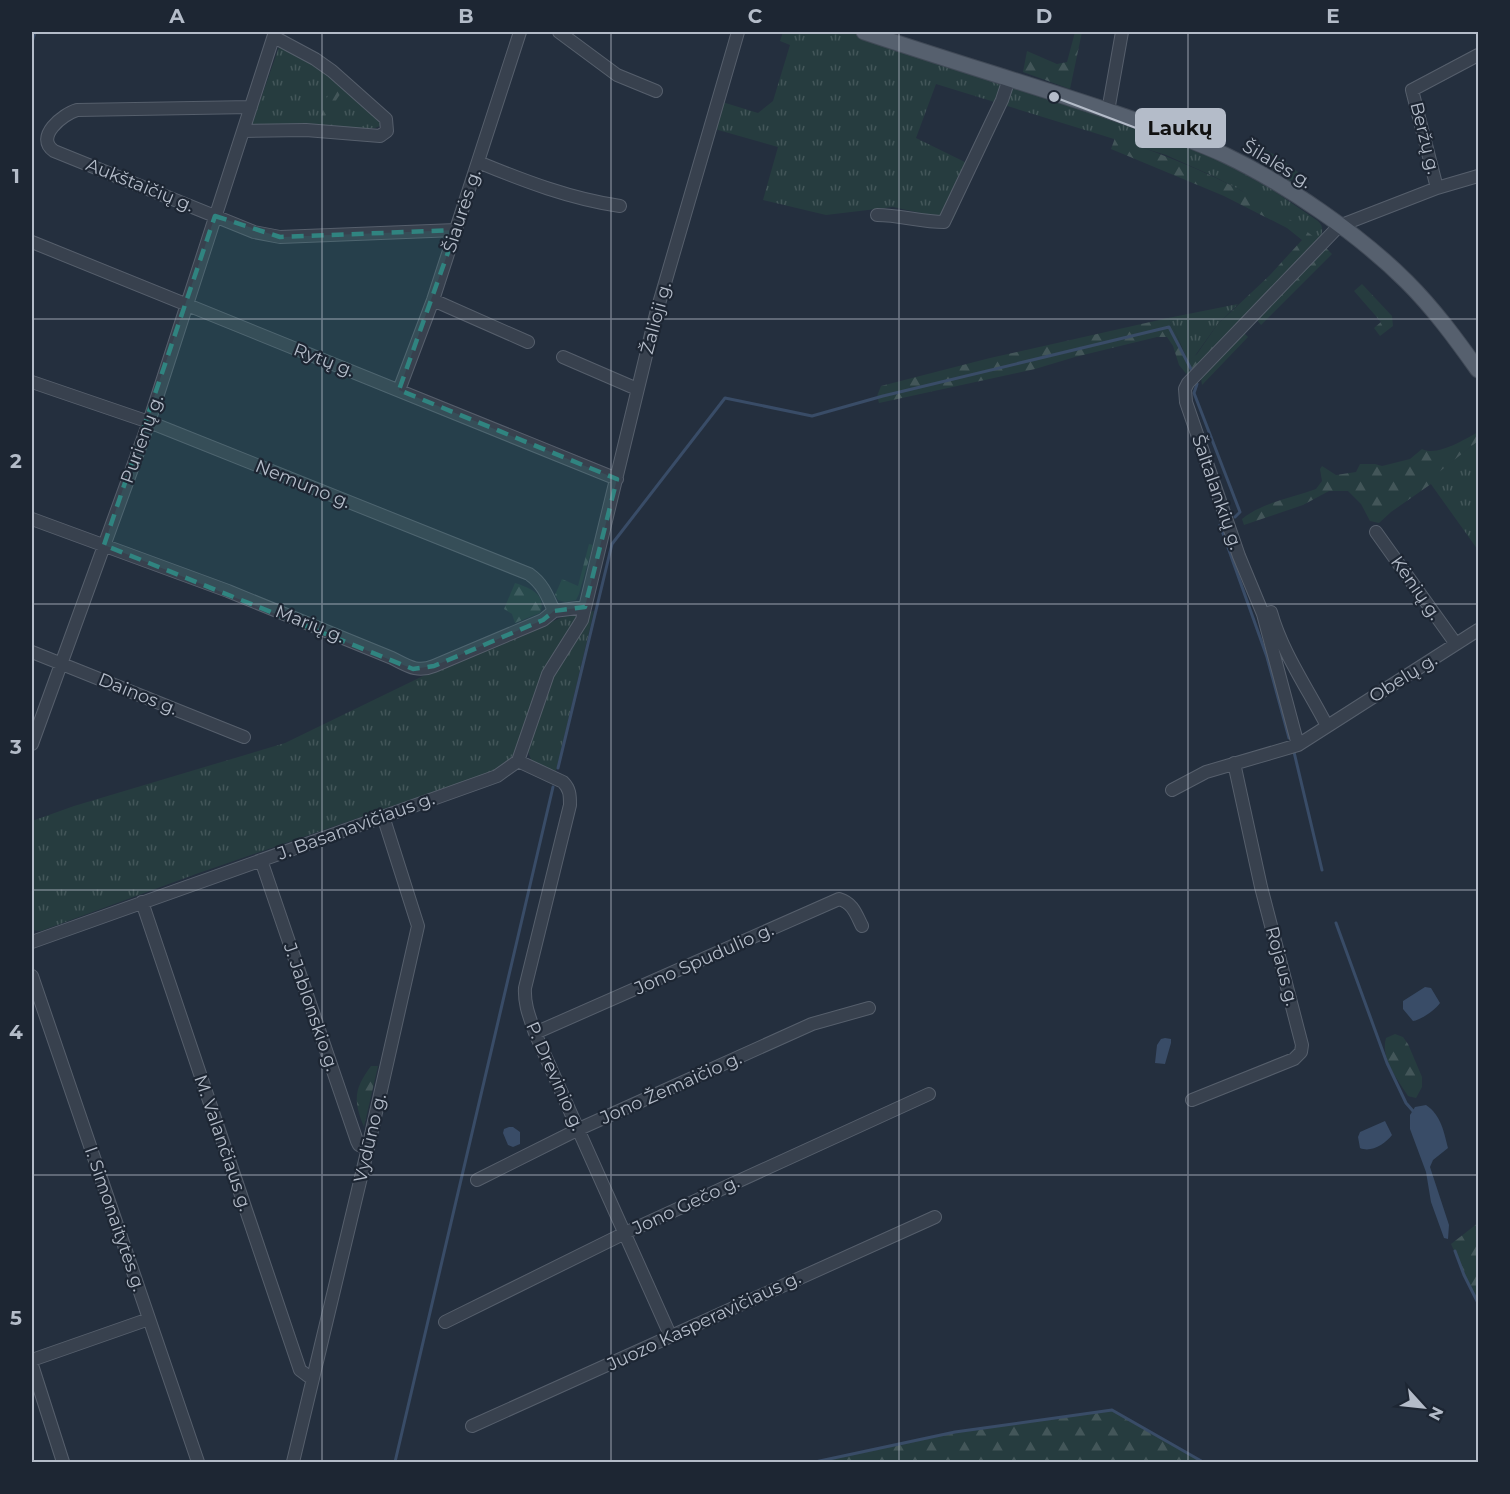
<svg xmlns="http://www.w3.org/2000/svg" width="1510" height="1494" font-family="Montserrat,sans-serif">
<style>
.grass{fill:url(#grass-tufts)}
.forest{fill:url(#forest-firs)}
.water{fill:#394c67}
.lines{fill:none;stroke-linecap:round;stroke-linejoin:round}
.stream{stroke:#394c67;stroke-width:3}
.minor-casing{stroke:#565f6c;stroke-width:14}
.major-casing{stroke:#414a57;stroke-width:17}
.minor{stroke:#38414e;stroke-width:12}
.major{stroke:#56606e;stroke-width:15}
.marked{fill:#308480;fill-opacity:0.2;stroke:#308480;stroke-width:4.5;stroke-dasharray:12 8;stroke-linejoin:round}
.grid{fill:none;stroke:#b4bcc9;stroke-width:1.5;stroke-opacity:0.55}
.labels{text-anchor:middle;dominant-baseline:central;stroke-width:4.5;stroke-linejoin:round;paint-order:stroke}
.street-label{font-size:18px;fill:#b4bcc9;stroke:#1d2633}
.leader{fill:none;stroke:#b4bcc9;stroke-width:2}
.callout-dot{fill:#b4bcc9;stroke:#1d2633;stroke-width:2}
.callout{fill:#b4bcc9;stroke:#b4bcc9;stroke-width:2}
.callout-label{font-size:20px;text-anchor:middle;font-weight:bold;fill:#111}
.neatline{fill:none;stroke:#b4bcc9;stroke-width:2}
.grid-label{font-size:20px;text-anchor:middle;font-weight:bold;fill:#b4bcc9}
</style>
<defs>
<pattern id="grass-tufts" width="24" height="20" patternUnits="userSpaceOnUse" patternTransform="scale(1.5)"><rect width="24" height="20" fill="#263c3f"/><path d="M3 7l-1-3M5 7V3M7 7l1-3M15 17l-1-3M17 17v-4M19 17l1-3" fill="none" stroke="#435659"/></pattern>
<pattern id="forest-firs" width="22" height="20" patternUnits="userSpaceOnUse" patternTransform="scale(1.5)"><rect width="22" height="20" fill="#263c3f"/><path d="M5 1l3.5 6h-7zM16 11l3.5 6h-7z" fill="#435659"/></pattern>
</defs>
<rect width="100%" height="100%" fill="#242f3e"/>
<!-- grass -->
<path class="grass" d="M 783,32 L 850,32 L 956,69 L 1148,131 L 1220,161 L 1268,187 L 1318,221 C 1325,228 1322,232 1319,241 L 1242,191 L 1213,176 L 1166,155 L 936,84 L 916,138 L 975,167 L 953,220 L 893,207 L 826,215 L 763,200 L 778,147 L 711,128 L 719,101 L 758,113 L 773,101 L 790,45 L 780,41 Z
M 280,44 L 342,84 L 329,113 L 338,93 L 347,88 L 381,121 L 380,126 L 375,128 L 359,129 L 251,127 Z
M 1238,304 L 1217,325 L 1194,357 L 1189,360 L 1187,359 L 1176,333 L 1168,318 Z
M 1478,441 L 1478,550 L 1428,480 Z
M 594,611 L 556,771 L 532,762 L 527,749 L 557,668 L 589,612 Z
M 570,614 L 575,614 L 577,616 L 514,754 L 505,764 L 497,770 L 196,874 L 41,931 L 32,930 L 32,821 L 74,806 L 285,743 L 423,676 Z"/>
<!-- forest -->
<path class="forest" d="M 1075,32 L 1082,32 L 1070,89 L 1023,72 L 1027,51 L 1057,64 L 1067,62 Z
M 342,84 L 347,88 C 335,96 334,109 323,118 L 321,118 C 325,103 326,90 342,84 Z
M 1115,138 C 1187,162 1259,193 1319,241 L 1189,377 L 1179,365 L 1173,346 L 1167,337 L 1157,337 L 1075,357 L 1035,369 L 879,403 L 877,396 L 881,386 L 990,358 L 1168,318 L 1176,333 L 1186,359 L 1189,360 L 1197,354 L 1217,325 L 1269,276 L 1302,240 L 1287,228 L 1224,196 L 1111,149 Z
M 1263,149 L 1275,155 L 1298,172 L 1298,176 L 1290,181 L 1260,161 L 1258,155 Z
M 1326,248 L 1332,254 L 1261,325 L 1256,319 Z
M 1362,284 L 1392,316 L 1393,326 L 1380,336 L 1374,328 L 1381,322 L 1354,291 Z
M 1244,333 L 1248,337 L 1202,385 L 1201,378 Z
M 1478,432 L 1478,441 L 1429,480 L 1431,484 L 1391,512 L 1379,523 L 1370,521 L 1361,504 L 1348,491 L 1329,491 L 1303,505 L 1244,525 L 1242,519 C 1263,502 1292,498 1316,489 L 1322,481 L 1320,469 L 1322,466 L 1336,475 L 1356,472 L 1360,464 L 1375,464 L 1382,466 L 1410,459 L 1422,449 C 1437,457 1465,439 1478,432 Z
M 589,544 L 593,545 L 579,594 L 576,600 L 565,602 L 558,600 L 555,595 L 562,579 L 578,586 Z
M 515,583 C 530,588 547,594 540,613 L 515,623 L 512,614 L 504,609 Z
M 1395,1034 L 1403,1037 L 1408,1044 L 1422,1077 L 1422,1087 L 1416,1098 L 1408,1096 C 1398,1080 1380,1058 1386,1038 Z
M 371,1066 L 378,1066 L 364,1127 C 353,1100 354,1089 371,1066 Z
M 1478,1223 L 1478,1303 L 1451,1244 Z
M 1112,1410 L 1203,1462 L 815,1462 L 955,1432 Z"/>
<!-- water -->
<path class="water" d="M 1425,987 L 1431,988 L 1440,1003 C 1435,1010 1421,1020 1413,1021 L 1403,1009 L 1403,1001 Z
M 1165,1038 L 1171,1039 L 1171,1043 L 1165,1064 L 1155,1063 L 1157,1045 L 1161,1039 Z
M 1426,1105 C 1441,1115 1444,1132 1448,1148 L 1433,1160 L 1430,1167 L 1449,1225 L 1448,1239 L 1444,1238 L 1431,1202 L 1426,1172 L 1410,1129 L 1410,1115 L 1415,1107 Z
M 1385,1121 L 1392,1135 C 1385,1144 1371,1153 1360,1148 L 1358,1137 L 1360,1132 Z
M 509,1127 L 513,1127 L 520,1132 L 520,1144 L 513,1147 L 508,1145 L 503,1133 L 504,1129 Z"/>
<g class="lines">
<!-- stream -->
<path class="stream" d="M 32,42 L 35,32
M 1197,384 L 1194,393 L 1240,512 L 1235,517
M 1220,525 L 1267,657 L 1289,738
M 1294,752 L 1322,870
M 558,768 L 612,544 L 725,398 L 812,416 L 883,396 L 1169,327 L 1192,371
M 1336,923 L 1387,1063 L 1406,1103 L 1413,1111
M 1455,1251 L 1464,1275 L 1478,1303
M 395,1462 L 553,787
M 815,1462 L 955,1432 L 1112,1410 L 1203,1462"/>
<!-- minor casing -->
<g class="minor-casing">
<path id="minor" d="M 559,32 L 617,75 L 656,91
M 251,107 L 77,110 C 63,114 34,137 54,151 L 254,232 L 280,237 L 456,230
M 1108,111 L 1122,32
M 243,131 L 306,130 L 380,136 L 387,131 L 386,119 L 332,71 L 315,59 L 274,37
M 478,162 C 524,181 571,199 620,206
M 1437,188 L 1412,90 L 1478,55
M 877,215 C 900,215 921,222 944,222 L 1002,100 L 1009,79
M 32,242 L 617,479
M 433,300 L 528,342
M 563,357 L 637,389
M 32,382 L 149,422 L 529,574 C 543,584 547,595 554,611
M 399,390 L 433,300 L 520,32
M 32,519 L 228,591 L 392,658 C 408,666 417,673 434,666 L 543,620 L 554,611 L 585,607
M 1376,532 L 1456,644
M 1263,614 L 1271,612 C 1282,652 1308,689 1327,726
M 32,652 L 244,737
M 32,744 L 149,422 L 275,32
M 1298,745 L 1478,630
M 518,761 L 563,782 C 570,789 570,795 570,805 L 525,988 C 524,1005 530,1018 535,1033 L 671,1337
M 1172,790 L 1206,772 L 1298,745 L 1263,614 L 1239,556 L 1186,402 L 1185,389 L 1188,383 L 1339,226 L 1437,188 L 1478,176
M 261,860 L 357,1141 L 359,1145 L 368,1148
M 142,902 L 300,1370 L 308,1376 L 313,1377
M 32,942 L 486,780 L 497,776 L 518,761 L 548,674 L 582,620 L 656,314 L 738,32
M 32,976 L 198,1462
M 535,1033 L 839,899 C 853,903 856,914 862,926
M 1192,1100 L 1294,1059 L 1301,1052 L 1302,1045 L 1261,887 L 1234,763
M 477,1180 L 579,1129 L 812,1024 L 869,1008
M 445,1322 L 625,1233 L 929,1094
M 32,1360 L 149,1319
M 32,1365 L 63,1462
M 472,1426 L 935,1217
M 293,1462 L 368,1148 L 418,926 L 383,816"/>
</g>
<!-- major casing -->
<g class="major-casing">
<path id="major" d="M 864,32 C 944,59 1025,83 1106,110 C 1146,124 1186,137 1225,155 C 1286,184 1359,234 1407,282 C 1434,309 1456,339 1478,370"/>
</g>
<!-- minor -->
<use href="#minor" class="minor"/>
<!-- major -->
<use href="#major" class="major"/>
</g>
<!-- marked area -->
<path class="marked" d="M 215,216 L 280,237 L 456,230 L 399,390 L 617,479 L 585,607 L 554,611 L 543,620 L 434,666 L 413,669 L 104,545 Z"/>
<!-- grid -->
<path class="grid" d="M 322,32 L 322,1462M 611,32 L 611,1462M 899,32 L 899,1462M 1188,32 L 1188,1462M 32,319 L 1478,319M 32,604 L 1478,604M 32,890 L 1478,890M 32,1175 L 1478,1175"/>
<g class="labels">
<!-- street labels -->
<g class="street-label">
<text transform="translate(1425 138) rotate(76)">Beržų g.</text>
<text transform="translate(1277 164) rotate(31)">Šilalės g.</text>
<text transform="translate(140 185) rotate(22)">Aukštaičių g.</text>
<text transform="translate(462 211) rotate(-72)">Šiaurės g.</text>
<text transform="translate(656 318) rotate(-75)">Žalioji g.</text>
<text transform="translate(324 360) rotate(21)">Rytų g.</text>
<text transform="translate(142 439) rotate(-70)">Purienų g.</text>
<text transform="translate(303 484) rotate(22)">Nemuno g.</text>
<text transform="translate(1217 492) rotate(71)">Šaltalankių g.</text>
<text transform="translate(1416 588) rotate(55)">Kėnių g.</text>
<text transform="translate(310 624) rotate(22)">Marių g.</text>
<text transform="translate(1403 678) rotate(-32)">Obelų g.</text>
<text transform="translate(138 694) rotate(22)">Dainos g.</text>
<text transform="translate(356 826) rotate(-20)">J. Basanavičiaus g.</text>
<text transform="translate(704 959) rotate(-24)">Jono Spudulio g.</text>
<text transform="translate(1282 966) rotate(75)">Rojaus g.</text>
<text transform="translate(311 1007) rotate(71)">J. Jablonskio g.</text>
<text transform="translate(555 1076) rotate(66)">P. Drevinio g.</text>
<text transform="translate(671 1088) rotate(-24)">Jono Žemaičio g.</text>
<text transform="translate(370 1138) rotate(-77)">Vydūno g.</text>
<text transform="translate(223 1143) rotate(71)">M. Valančiaus g.</text>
<text transform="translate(686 1205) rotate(-25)">Jono Gečo g.</text>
<text transform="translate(115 1219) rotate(71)">I. Simonaitytės g.</text>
<text transform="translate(704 1321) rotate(-25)">Juozo Kasperavičiaus g.</text>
</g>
</g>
<!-- callouts -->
<path class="leader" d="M1054 97L1136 128"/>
<circle class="callout-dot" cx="1054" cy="97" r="6"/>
<rect class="callout" x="1136" y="109" width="89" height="38" rx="6"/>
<g class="callout-label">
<text x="1180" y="135">Laukų</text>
</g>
<!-- border -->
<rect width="1510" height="1494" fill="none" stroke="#1d2633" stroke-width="66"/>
<!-- north arrow -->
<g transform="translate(1423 1407) rotate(117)" stroke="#1d2633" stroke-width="4.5" paint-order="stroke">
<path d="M0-4.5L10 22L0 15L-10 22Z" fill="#b4bcc9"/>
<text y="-9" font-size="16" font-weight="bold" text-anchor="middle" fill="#b4bcc9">N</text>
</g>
<rect x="33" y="33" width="1444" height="1428" class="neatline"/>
<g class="grid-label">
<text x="177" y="23">A</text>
<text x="466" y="23">B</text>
<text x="755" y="23">C</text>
<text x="1044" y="23">D</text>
<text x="1333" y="23">E</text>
<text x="16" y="183">1</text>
<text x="16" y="468">2</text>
<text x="16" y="754">3</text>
<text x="16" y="1039">4</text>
<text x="16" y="1325">5</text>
</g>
</svg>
